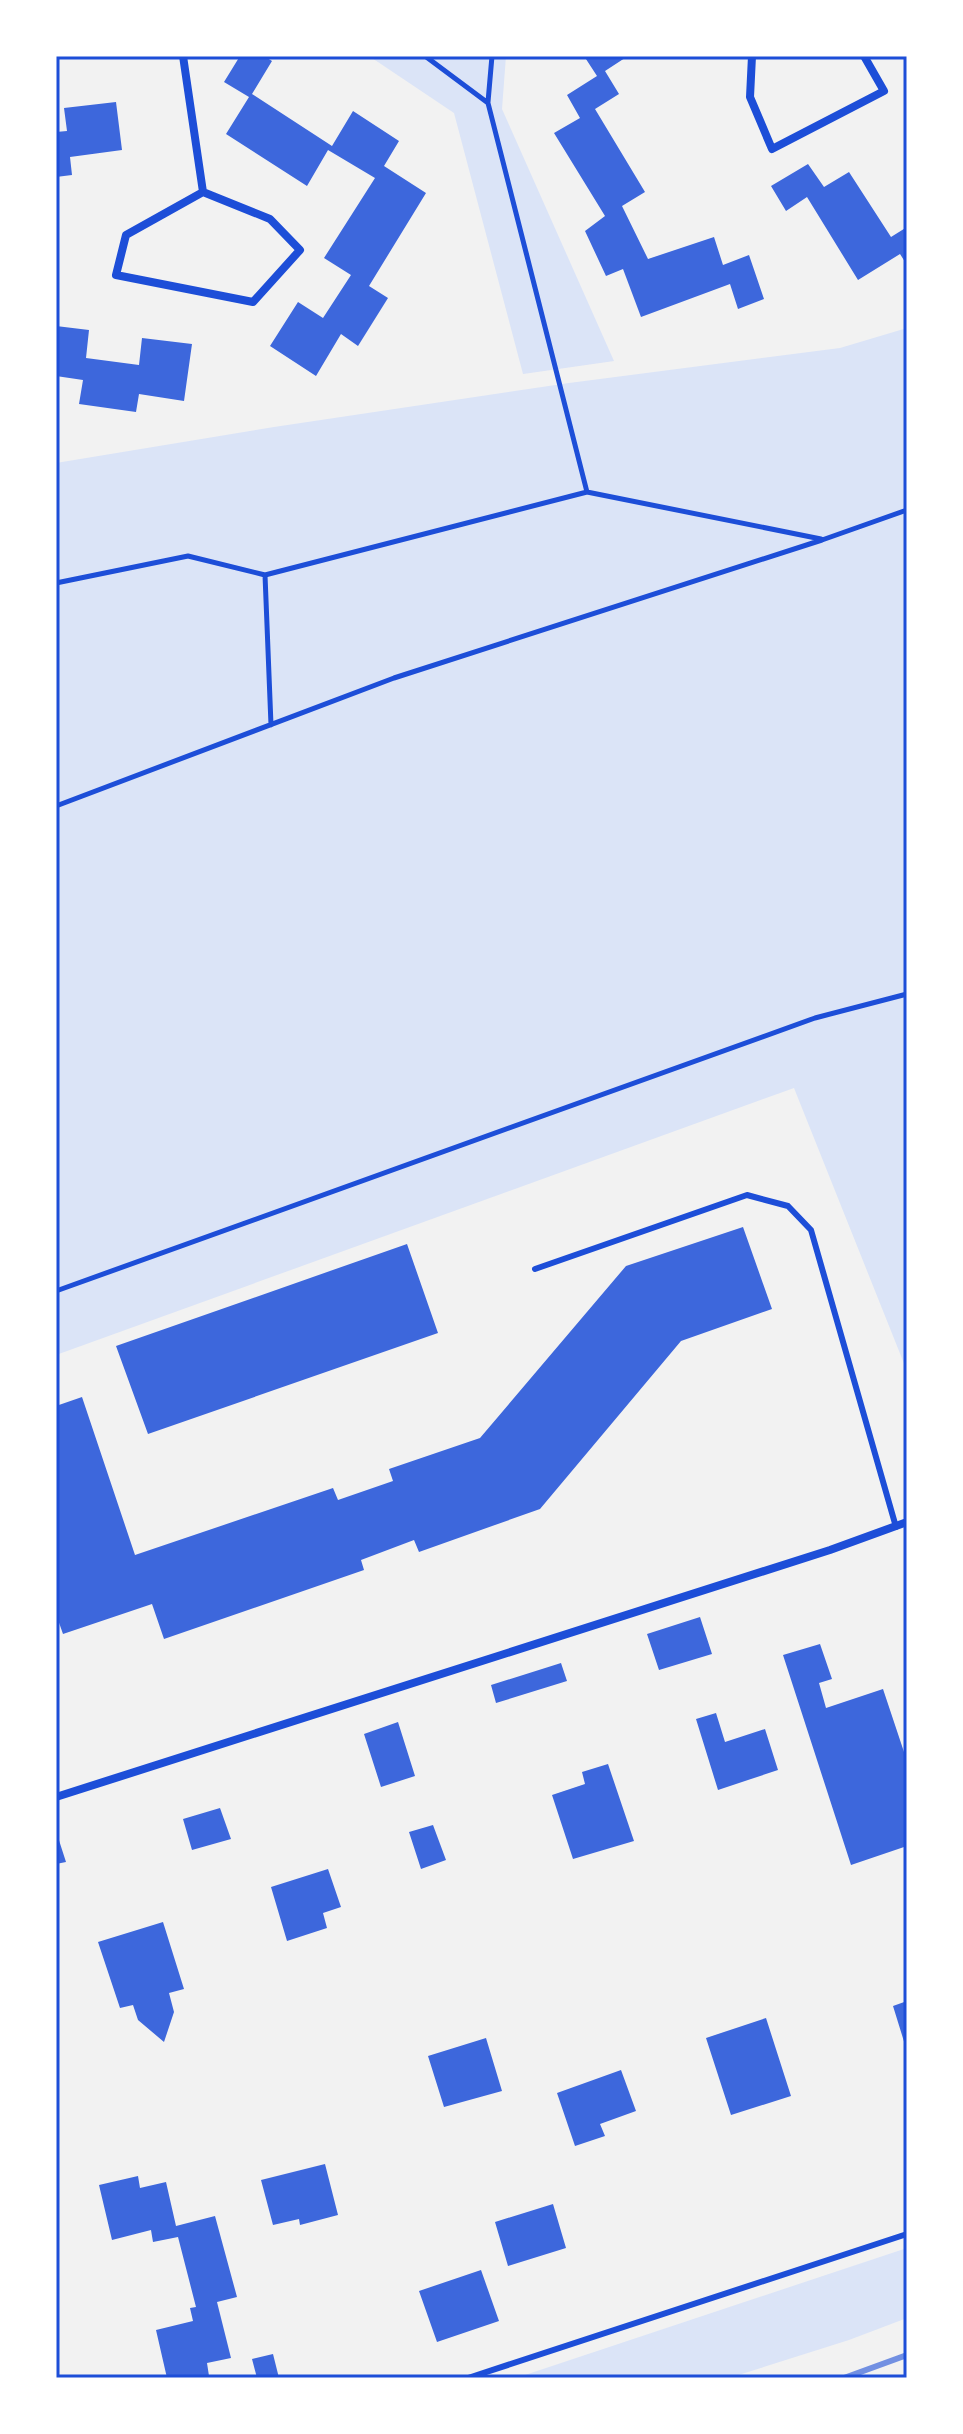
<svg xmlns="http://www.w3.org/2000/svg" width="963" height="2434" font-family="'Crimson Pro',serif">
<style>
.green{fill:#dbe4f7}
.building{fill:#3d67dc}
.lines{fill:none;stroke-linecap:round;stroke-linejoin:round}
.path{stroke:#1d4ed8;stroke-width:5}
.service{stroke:#1d4ed8;stroke-width:6}
.minor{stroke:#1d4ed8;stroke-width:8}
.rail{stroke:#7290e2;stroke-width:6}
.neatline{fill:none;stroke:#1d4ed8;stroke-width:3}
</style>
<rect width="100%" height="100%" fill="#f2f2f2"/>
<!-- green -->
<path class="green" d="M 369,56 L 506,56 L 502,109 L 614,361 L 523,374 L 454,113 Z
M 907,328 L 907,1371 L 794,1088 L 56,1355 L 56,463 L 274,427 L 569,383 L 840,348 Z
M 907,2248 L 907,2318 L 849,2340 L 729,2378 L 516,2378 Z"/>
<!-- building -->
<path class="building" d="M 240,56 L 264,56 L 272,61 L 252,94 L 332,146 L 353,111 L 399,141 L 384,166 L 426,193 L 369,286 L 388,298 L 358,346 L 341,334 L 316,376 L 270,346 L 298,302 L 323,318 L 351,275 L 324,258 L 375,178 L 328,150 L 307,186 L 226,134 L 249,97 L 224,82 Z
M 584,56 L 628,56 L 605,71 L 619,94 L 595,109 L 645,192 L 622,206 L 648,259 L 714,237 L 723,265 L 749,255 L 764,299 L 738,309 L 730,284 L 641,317 L 623,269 L 606,276 L 585,231 L 605,216 L 554,133 L 580,118 L 567,95 L 597,76 Z
M 116,102 L 122,150 L 70,157 L 72,175 L 56,177 L 56,132 L 67,131 L 64,108 Z
M 808,164 L 824,187 L 849,172 L 891,237 L 907,227 L 907,265 L 900,254 L 858,280 L 807,197 L 786,211 L 771,186 Z
M 56,326 L 89,330 L 86,358 L 139,365 L 142,338 L 192,344 L 184,401 L 139,394 L 136,412 L 79,404 L 83,380 L 56,376 Z
M 743,1227 L 772,1309 L 681,1341 L 540,1509 L 419,1552 L 414,1540 L 361,1560 L 364,1570 L 164,1639 L 152,1604 L 63,1634 L 56,1614 L 56,1406 L 82,1397 L 135,1555 L 333,1488 L 338,1500 L 393,1481 L 389,1469 L 480,1438 L 626,1266 Z
M 407,1244 L 438,1333 L 148,1434 L 116,1346 Z
M 700,1617 L 712,1654 L 659,1670 L 647,1634 Z
M 820,1644 L 832,1679 L 819,1683 L 826,1708 L 883,1689 L 907,1761 L 907,1846 L 851,1865 L 783,1655 Z
M 561,1663 L 567,1681 L 496,1703 L 491,1685 Z
M 716,1713 L 725,1742 L 765,1729 L 778,1770 L 718,1790 L 696,1719 Z
M 398,1722 L 415,1776 L 381,1787 L 364,1734 Z
M 608,1764 L 634,1841 L 573,1859 L 552,1795 L 585,1784 L 582,1772 Z
M 220,1808 L 231,1839 L 192,1850 L 183,1819 Z
M 433,1825 L 446,1860 L 421,1869 L 409,1832 Z
M 56,1831 L 66,1862 L 56,1864 Z
M 328,1869 L 341,1907 L 323,1913 L 327,1928 L 287,1941 L 271,1887 Z
M 163,1922 L 184,1989 L 169,1993 L 174,2012 L 164,2042 L 138,2020 L 133,2005 L 120,2008 L 98,1942 Z
M 907,2001 L 907,2048 L 906,2048 L 893,2006 Z
M 766,2018 L 791,2096 L 731,2115 L 706,2038 Z
M 486,2038 L 502,2091 L 444,2107 L 428,2056 Z
M 621,2070 L 636,2111 L 600,2124 L 605,2136 L 575,2146 L 557,2093 Z
M 325,2164 L 338,2215 L 300,2225 L 299,2219 L 273,2225 L 261,2180 Z
M 138,2176 L 140,2188 L 166,2182 L 176,2226 L 215,2216 L 237,2297 L 217,2302 L 231,2358 L 207,2363 L 209,2376 L 200,2378 L 167,2378 L 156,2330 L 193,2321 L 190,2308 L 196,2307 L 178,2237 L 153,2242 L 151,2230 L 112,2240 L 99,2185 Z
M 553,2204 L 566,2248 L 508,2266 L 495,2222 Z
M 481,2270 L 499,2321 L 437,2342 L 419,2291 Z
M 273,2354 L 279,2378 L 257,2378 L 252,2359 Z"/>
<g class="lines">
<!-- path -->
<path class="path" d="M 425,56 L 488,103 L 587,492 L 821,539
M 488,102 L 492,56
M 265,575 L 271,725
M 56,583 L 188,556 L 265,575 L 587,492
M 56,806 L 394,678 L 822,540 L 907,510
M 56,1291 L 815,1018 L 907,994"/>
<!-- service -->
<path class="service" d="M 535,1269 L 747,1195 L 788,1206 L 811,1230 L 896,1527
M 468,2378 L 907,2234"/>
<!-- minor -->
<path class="minor" d="M 183,56 L 203,192
M 752,56 L 750,97 L 772,149 L 884,91 L 864,56
M 203,192 L 270,219 L 300,250 L 253,302 L 116,275 L 126,235 Z
M 56,1797 L 830,1550 L 907,1522"/>
<!-- rail -->
<path class="rail" d="M 844,2378 L 907,2355"/>
</g>
<!-- border -->
<rect width="963" height="2434" fill="none" stroke="#ffffff" stroke-width="116"/>
<rect x="58" y="58" width="847" height="2318" class="neatline"/>
</svg>
